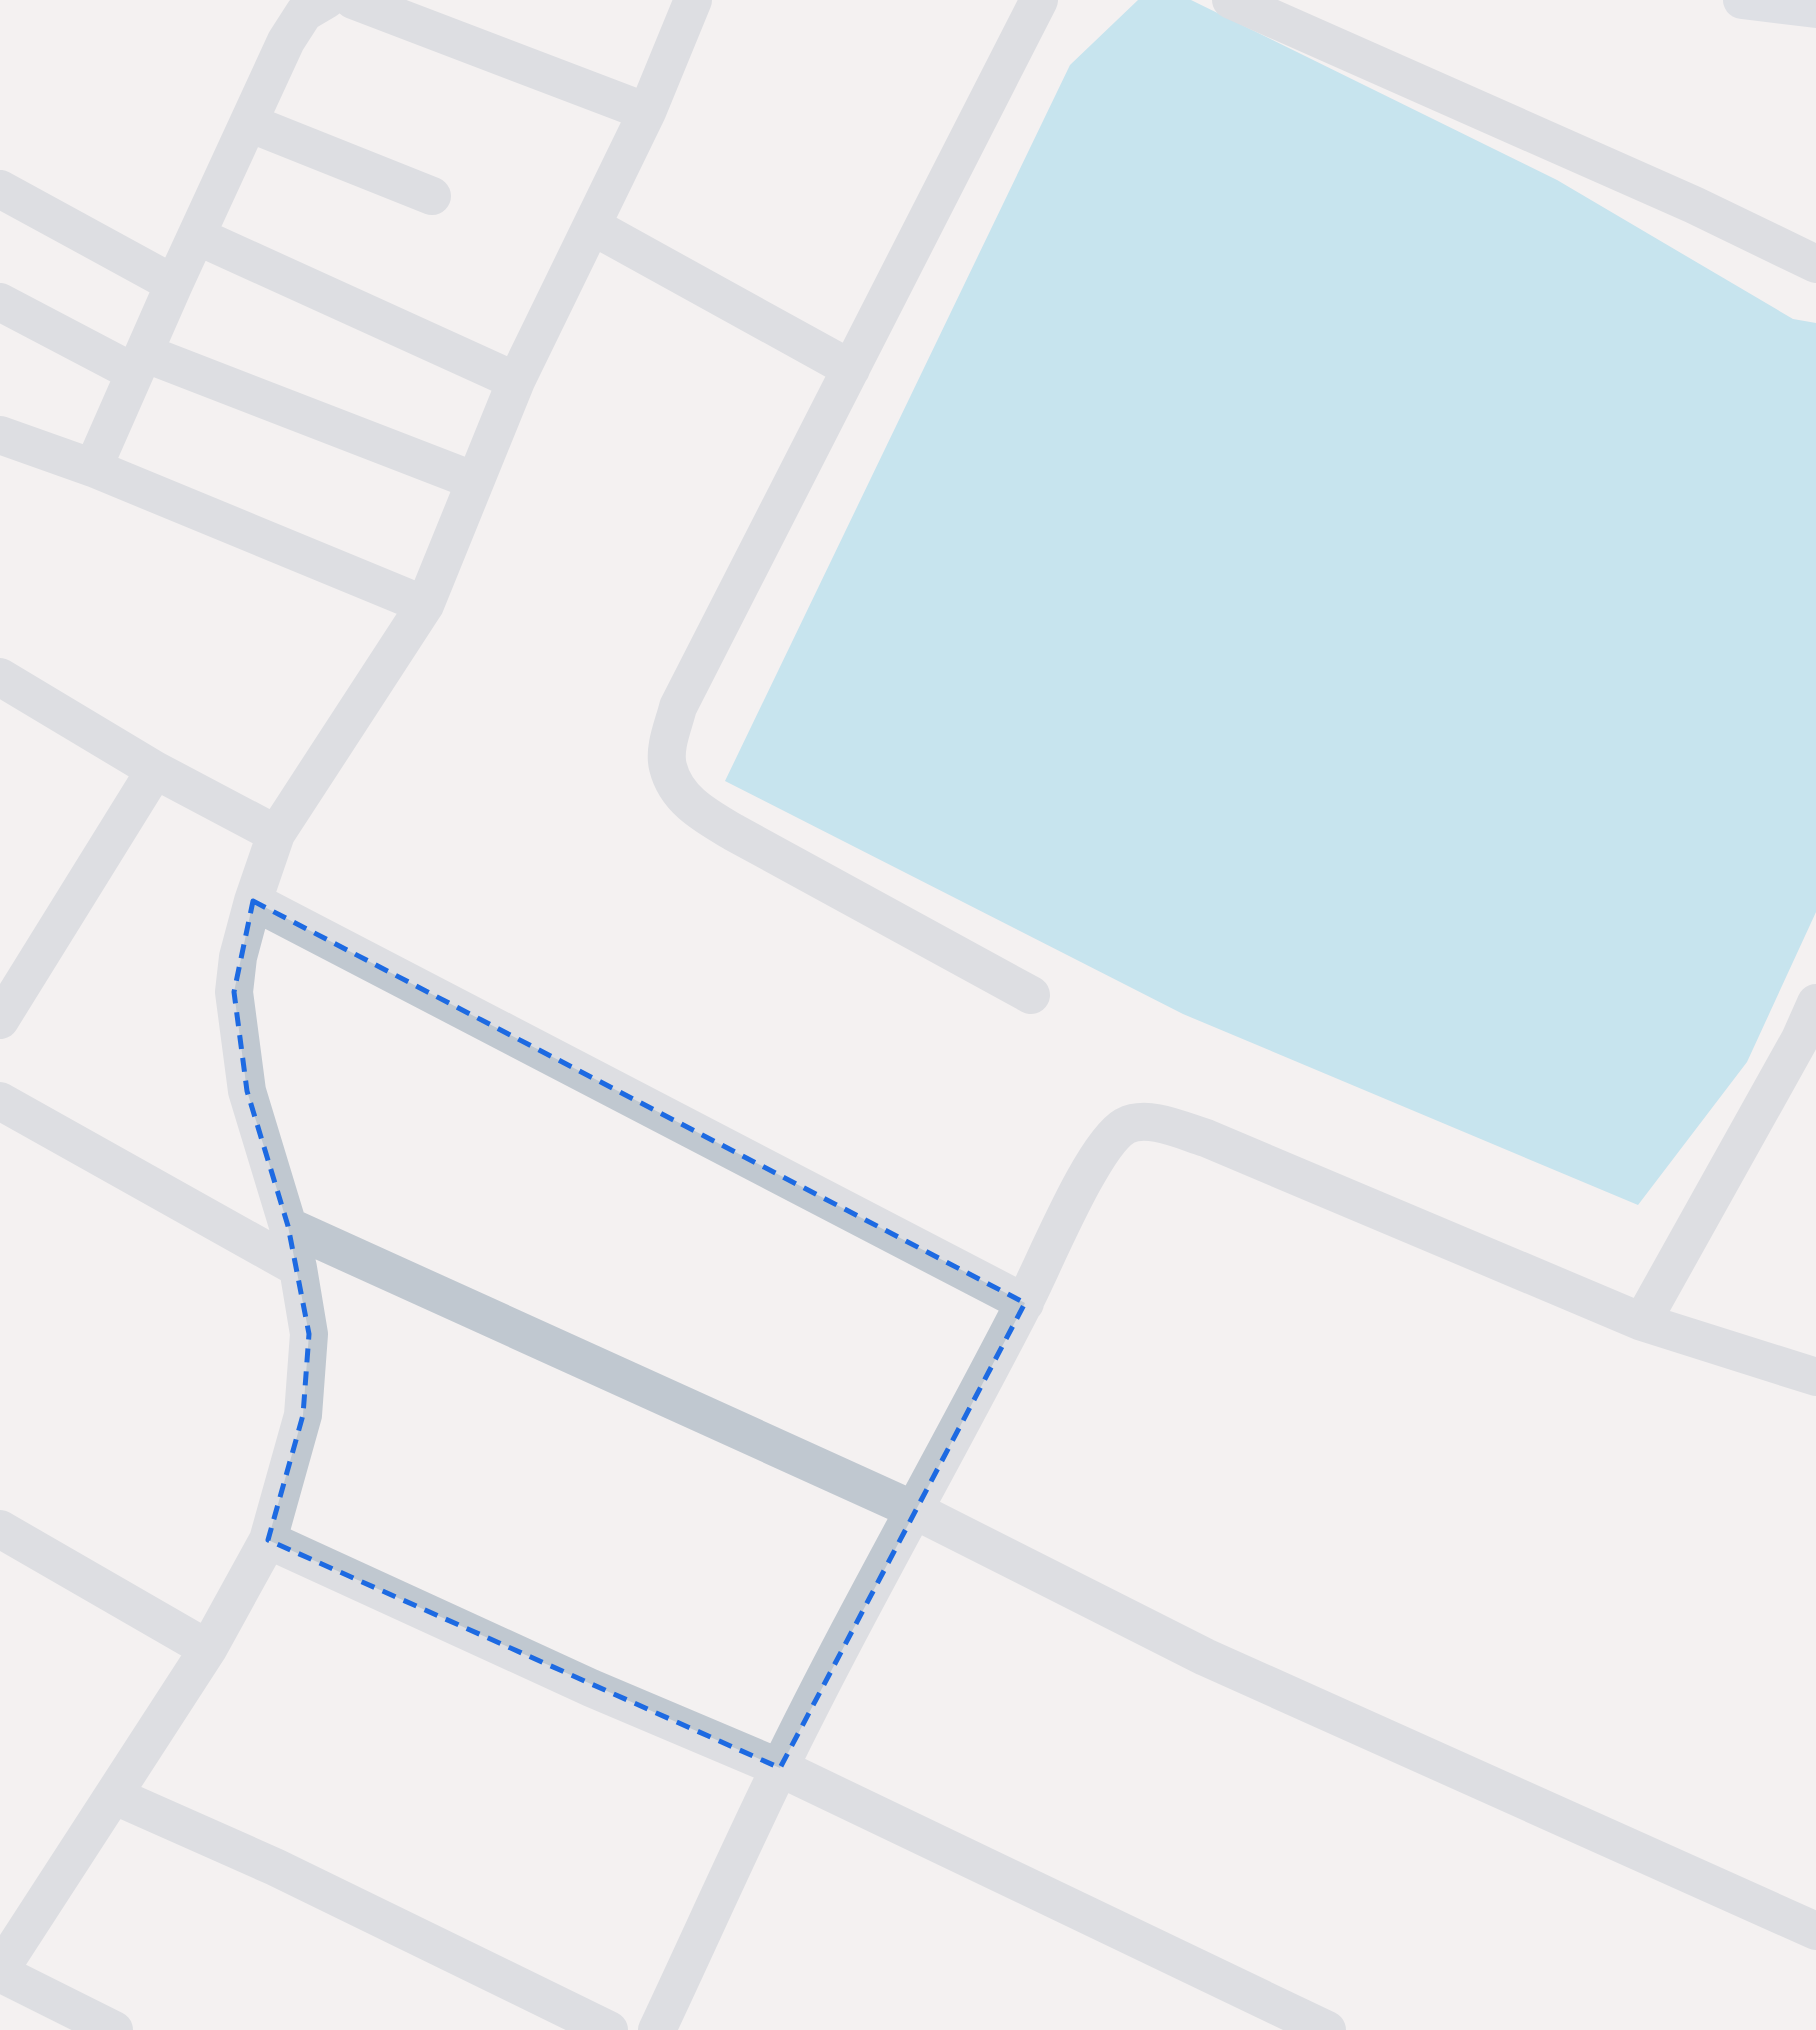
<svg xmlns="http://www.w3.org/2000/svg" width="1816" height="2030" font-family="'Nunito Sans',sans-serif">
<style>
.water{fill:#90d4eb}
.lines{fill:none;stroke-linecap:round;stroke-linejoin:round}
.minor{stroke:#c0c8d0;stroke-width:38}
.secondary{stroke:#c3ccd7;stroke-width:38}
.marked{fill:none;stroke:#1d6ae2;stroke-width:5;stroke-dasharray:14 9;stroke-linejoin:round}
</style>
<rect width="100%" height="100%" fill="#f4f1f1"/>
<!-- water -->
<path class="water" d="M 1138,0 L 1191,0 L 1557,180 L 1793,319 L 1816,323 L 1816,912 L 1747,1062 L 1638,1205 L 1183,1014 L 725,781 L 1070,65 Z"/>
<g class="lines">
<!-- minor -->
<path class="minor" d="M 353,0 L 647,112
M 1231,0 L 1694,205 L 1816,264
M 249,123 L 432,196
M 0,189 L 174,284
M 592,226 L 851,369
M 197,236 L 516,381
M 0,302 L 135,373
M 144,353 L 475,481
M 0,435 L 93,468 L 425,605
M 93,468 L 174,284 L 286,41 L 304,13 L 326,0
M 0,677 L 155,770 L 276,834
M 253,901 L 1025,1303
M 1031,995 L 733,832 C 706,816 676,800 668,767 C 663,748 674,724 678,707 L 1039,0
M 0,1020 L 155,770
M 0,1101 L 298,1268
M 288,1226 L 914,1510 L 1205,1657 L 1816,1931
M 1642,1322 L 1800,1039 L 1816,1003
M 0,1529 L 208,1649
M 268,1540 L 591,1688 L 780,1768 L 1327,2030
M 115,1796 L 275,1867 L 609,2030
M 0,1970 L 208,1649 L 268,1540 L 303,1415 L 309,1334 L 298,1268 L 288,1226 L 247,1091 L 234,992 L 238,957 L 253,901 L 276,834 L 425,605 L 516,381 L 647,112 L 693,0
M 0,1973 L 114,2030
M 657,2030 C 698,1943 737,1855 779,1769 C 856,1611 944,1459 1024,1303 C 1044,1265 1092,1145 1125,1126 C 1148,1114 1183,1131 1206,1138 L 1642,1322 L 1816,1377"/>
<!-- secondary -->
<path class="secondary" d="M 1742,0 L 1816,9"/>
</g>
<!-- marked area -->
<path d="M0 0H1816V2030H0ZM 253,901 L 1025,1303 L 780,1768 L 268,1540 L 303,1415 L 309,1334 L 288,1226 L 247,1091 L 234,992 Z" fill="#f4f1f1" fill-opacity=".55" fill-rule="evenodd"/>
<path class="marked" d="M 253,901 L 1025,1303 L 780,1768 L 268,1540 L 303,1415 L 309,1334 L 288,1226 L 247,1091 L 234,992 Z"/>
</svg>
